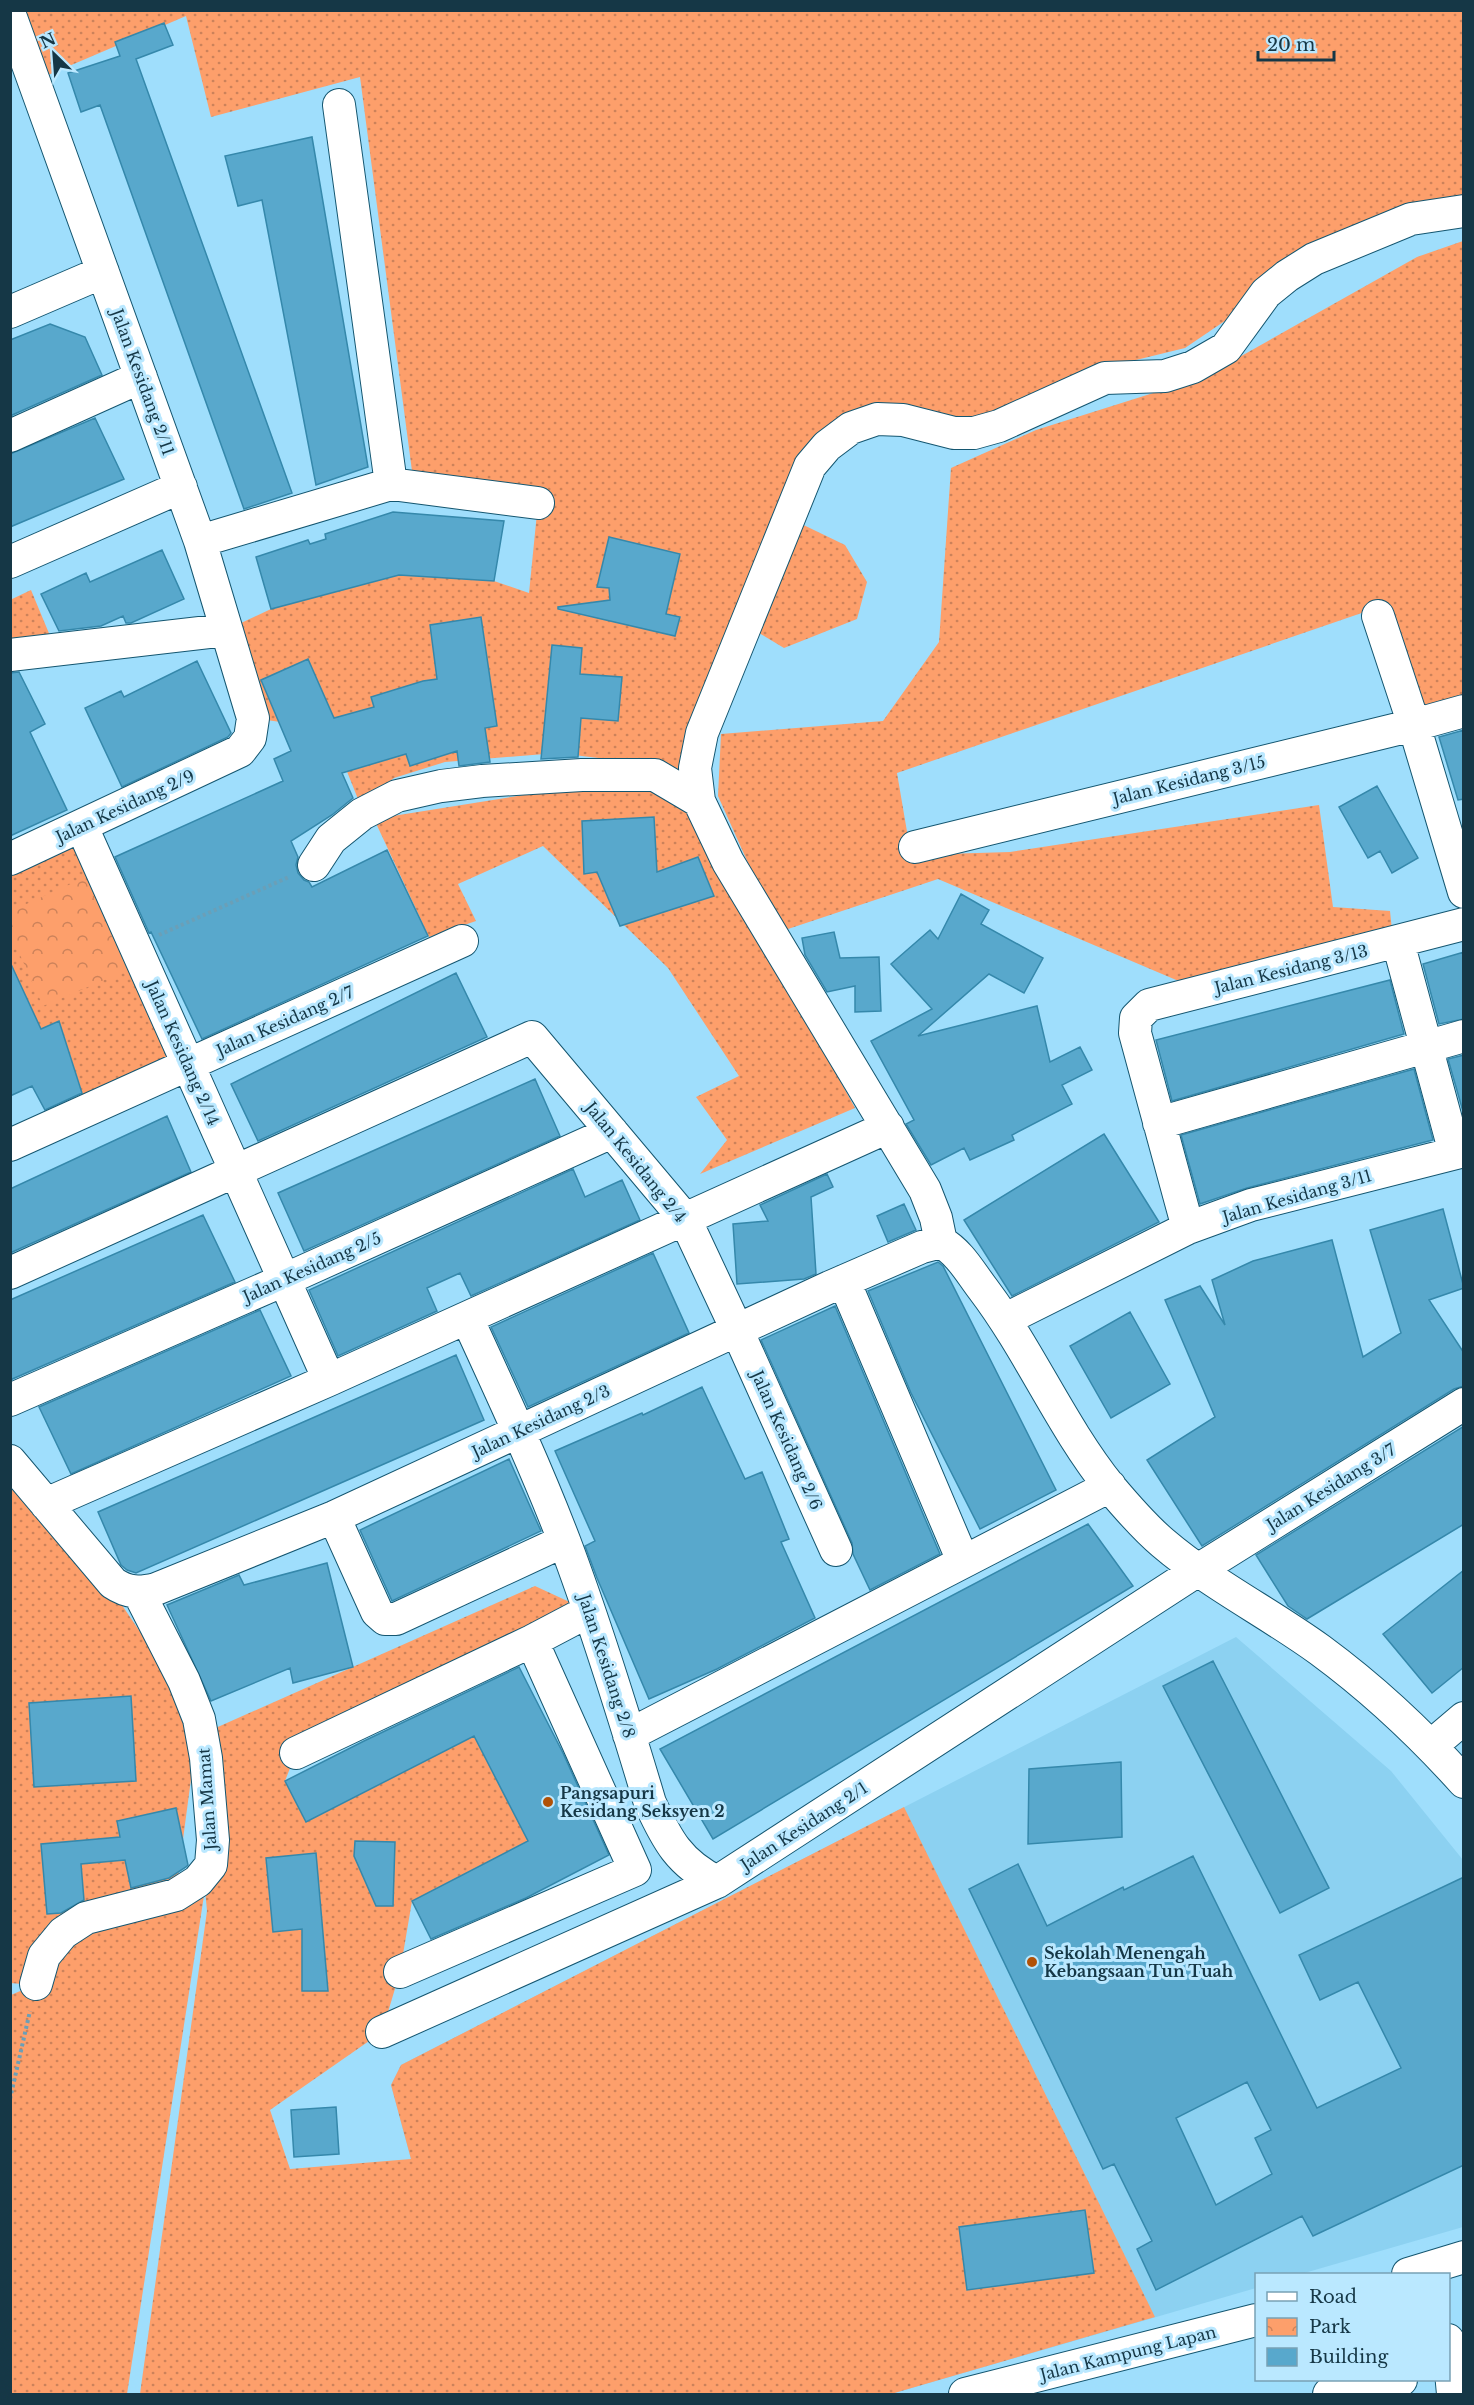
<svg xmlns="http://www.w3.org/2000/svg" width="1474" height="2405" font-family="'Libre Baskerville',serif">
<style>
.built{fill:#8cd1f1}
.grass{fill:url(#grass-dots)}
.park{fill:url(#park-crowns)}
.building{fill:#58a8cc;stroke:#3588ab;stroke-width:1.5;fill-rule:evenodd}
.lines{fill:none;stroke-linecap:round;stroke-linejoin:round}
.minor-casing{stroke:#145670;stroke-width:34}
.path{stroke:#6b9fb7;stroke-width:4;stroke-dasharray:3 3;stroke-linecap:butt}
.minor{stroke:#fff;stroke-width:32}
.poi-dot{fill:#b15207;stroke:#bae8ff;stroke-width:2}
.labels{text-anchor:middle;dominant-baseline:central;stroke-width:6;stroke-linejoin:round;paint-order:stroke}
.street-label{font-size:16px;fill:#153746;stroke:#bae8ff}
.poi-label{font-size:16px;font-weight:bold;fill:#153746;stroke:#bae8ff;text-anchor:start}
</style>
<defs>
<pattern id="grass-dots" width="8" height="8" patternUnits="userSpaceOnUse" patternTransform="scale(1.5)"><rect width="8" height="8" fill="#fd9f6b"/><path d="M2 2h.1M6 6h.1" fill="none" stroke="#cc825a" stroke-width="1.8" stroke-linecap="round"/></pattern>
<pattern id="park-crowns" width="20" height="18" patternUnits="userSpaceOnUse" patternTransform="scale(1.5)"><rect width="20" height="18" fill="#fd9f6b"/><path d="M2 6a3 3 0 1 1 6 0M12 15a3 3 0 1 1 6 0" fill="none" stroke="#cc825a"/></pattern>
</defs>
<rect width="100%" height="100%" fill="#9fdefc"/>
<!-- built -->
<path class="built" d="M 1236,1637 L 1391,1771 L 1463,1860 L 1463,2227 L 1301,2274 L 1256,2274 L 1256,2288 L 891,2394 L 474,2394 L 391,2085 L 401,2065 Z"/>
<!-- grass -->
<path class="grass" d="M 11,10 L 1463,11 L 1463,209 L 1411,219 L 1238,312 L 1185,348 L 1091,371 L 954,433 L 851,428 L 789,518 L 845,545 L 867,582 L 857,619 L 784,648 L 746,625 L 681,791 L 855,1108 L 700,1174 L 727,1140 L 696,1097 L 739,1076 L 668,968 L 543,846 L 458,884 L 476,921 L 429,937 L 374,819 L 654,774 L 607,759 L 557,753 L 445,762 L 394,778 L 360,804 L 330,729 L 253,718 L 226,630 L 271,609 L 399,575 L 494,581 L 529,593 L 538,503 L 412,471 L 360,77 L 211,117 L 186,16 L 34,81 Z
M 1463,241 L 1463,698 L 1425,707 L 1385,605 L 897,773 L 911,855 L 1010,852 L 1319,805 L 1333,907 L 1390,911 L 1393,940 L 1188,985 L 938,879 L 779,932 L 718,796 L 721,734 L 883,721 L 939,642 L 951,468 L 1036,430 L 1204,377 L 1417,257 Z
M 31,590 L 53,643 L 11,649 L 10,600 Z
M 82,827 L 188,1065 L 85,1102 L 59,1021 L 11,1044 L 11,859 Z
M 10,1462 L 84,1549 L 199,1719 L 176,1892 L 206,1885 L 202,1734 L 535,1586 L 589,1611 L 296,1753 L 285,1781 L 306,1822 L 474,1736 L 528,1841 L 412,1901 L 400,1972 L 382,2032 L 270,2110 L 290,2169 L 411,2159 L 391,2085 L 401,2065 L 904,1807 L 1155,2317 L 891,2394 L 140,2394 L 207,1911 L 205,1889 L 127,2394 L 11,2394 L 11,1995 L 34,1985 L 10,1983 Z"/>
<!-- park -->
<path class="park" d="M 84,878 L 128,970 L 43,1006 L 11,935 L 11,911 Z"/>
<!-- building -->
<path class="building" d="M 164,23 L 173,45 L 136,59 L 292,493 L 244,509 L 100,105 L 81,112 L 68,73 L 120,56 L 115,42 Z
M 312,137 L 368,467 L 316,485 L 262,200 L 238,206 L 225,156 Z
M 50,324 L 85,337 L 102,375 L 10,416 L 10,340 Z
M 95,418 L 124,479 L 10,527 L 10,454 Z
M 393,512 L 504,521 L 494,581 L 399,575 L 271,609 L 256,557 L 308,540 L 310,544 L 326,539 L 325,534 Z
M 609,537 L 680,554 L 666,614 L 680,617 L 675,636 L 558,609 L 558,607 L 610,600 L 609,588 L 597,587 Z
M 162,550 L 184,599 L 131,623 L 126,623 L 123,616 L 101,626 L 59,631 L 41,594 L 86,573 L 90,582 Z
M 481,617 L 497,726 L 485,728 L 490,762 L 459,766 L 457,751 L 410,766 L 406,754 L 342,773 L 353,798 L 332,815 L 291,841 L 298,857 L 296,865 L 298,873 L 304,880 L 309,882 L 312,887 L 387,850 L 428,936 L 202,1039 L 151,932 L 149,933 L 115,857 L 283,781 L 274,759 L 291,751 L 261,680 L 308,659 L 334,718 L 374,707 L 371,697 L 423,681 L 437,679 L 430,625 Z
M 552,645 L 582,648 L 580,674 L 622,677 L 618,721 L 581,718 L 578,757 L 541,759 Z
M 197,661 L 231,733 L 228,737 L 122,787 L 85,708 L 121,691 L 124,697 Z
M 19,672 L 45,724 L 30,732 L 67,810 L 10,836 L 10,673 Z
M 1464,730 L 1464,799 L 1458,800 L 1439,737 Z
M 1377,786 L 1418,858 L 1392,873 L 1380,851 L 1368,858 L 1339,807 Z
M 654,817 L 657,872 L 698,857 L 714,896 L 620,926 L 597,872 L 584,874 L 582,821 Z
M 961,894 L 989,910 L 981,924 L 1043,958 L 1024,993 L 989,974 L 918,1036 L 1037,1006 L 1050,1062 L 1080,1047 L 1092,1070 L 1062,1085 L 1072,1104 L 1012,1135 L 1014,1140 L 970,1160 L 964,1148 L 931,1165 L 906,1124 L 914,1120 L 871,1041 L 932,1009 L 891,964 L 930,930 L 938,939 Z
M 834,932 L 840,958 L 879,957 L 881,1011 L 855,1012 L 855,986 L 827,992 L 805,955 L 802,938 Z
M 1464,952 L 1464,1019 L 1439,1024 L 1423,964 Z
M 10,962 L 41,1029 L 59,1021 L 82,1093 L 45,1110 L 32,1086 L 10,1096 Z
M 456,973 L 487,1037 L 258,1141 L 231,1084 Z
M 1390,980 L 1404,1034 L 1172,1101 L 1156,1040 Z
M 1464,1055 L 1464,1115 L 1448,1059 Z
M 1414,1069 L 1433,1140 L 1247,1188 L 1200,1204 L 1181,1135 Z
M 535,1079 L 560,1136 L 304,1251 L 278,1193 Z
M 167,1116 L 191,1172 L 10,1253 L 10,1189 Z
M 1104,1134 L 1159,1222 L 1012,1296 L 964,1220 Z
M 573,1169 L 585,1197 L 622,1180 L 640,1220 L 471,1296 L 460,1273 L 427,1288 L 437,1311 L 338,1356 L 309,1290 Z
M 827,1174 L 833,1187 L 811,1197 L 816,1274 L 804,1279 L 737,1284 L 733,1224 L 768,1221 L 760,1205 Z
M 904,1204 L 916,1230 L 888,1242 L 877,1216 Z
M 1443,1209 L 1464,1288 L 1429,1300 L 1464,1353 L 1464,1386 L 1454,1389 L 1202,1546 L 1147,1460 L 1215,1417 L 1165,1300 L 1200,1286 L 1225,1325 L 1212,1280 L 1253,1261 L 1332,1240 L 1363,1357 L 1401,1333 L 1370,1230 Z
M 203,1215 L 235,1282 L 10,1380 L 10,1300 Z
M 653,1253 L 689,1333 L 528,1407 L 491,1327 Z
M 938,1262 L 943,1266 L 1056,1490 L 980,1529 L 911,1393 L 868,1291 Z
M 835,1306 L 940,1554 L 870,1590 L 853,1554 L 852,1543 L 761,1340 Z
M 260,1310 L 291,1376 L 71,1474 L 39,1407 Z
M 1130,1312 L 1170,1384 L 1111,1418 L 1070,1346 Z
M 456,1355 L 484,1420 L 136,1573 L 127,1570 L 121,1565 L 98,1512 Z
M 702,1387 L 745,1479 L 762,1472 L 789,1539 L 781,1542 L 815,1618 L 717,1669 L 649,1699 L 597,1578 L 585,1546 L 595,1541 L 555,1451 L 642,1413 L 643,1415 Z
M 1464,1426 L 1464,1524 L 1307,1619 L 1288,1606 L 1256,1555 Z
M 509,1459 L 541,1531 L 392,1601 L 360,1530 Z
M 1088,1524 L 1133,1586 L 713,1839 L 660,1749 Z
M 327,1563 L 353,1667 L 293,1683 L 290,1668 L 211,1701 L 167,1605 L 239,1575 L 244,1585 Z
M 1464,1570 L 1464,1667 L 1432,1693 L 1383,1634 Z
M 1213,1661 L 1329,1888 L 1280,1913 L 1163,1686 Z
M 519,1667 L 563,1753 L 609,1855 L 526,1898 L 431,1939 L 412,1901 L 528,1841 L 474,1736 L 306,1822 L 285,1781 L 364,1741 Z
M 131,1696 L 136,1781 L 34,1787 L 29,1703 Z
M 1121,1762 L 1122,1837 L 1028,1844 L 1029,1769 Z
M 176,1808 L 188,1865 L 186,1867 L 169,1878 L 131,1888 L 125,1860 L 81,1864 L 84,1900 L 61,1913 L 47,1914 L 41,1844 L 120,1837 L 117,1821 Z
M 355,1841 L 395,1842 L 393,1906 L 376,1906 L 354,1856 Z
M 316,1853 L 328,1991 L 302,1991 L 302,1929 L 273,1932 L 266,1858 Z
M 1193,1856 L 1317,2108 L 1401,2068 L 1358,1982 L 1320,2000 L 1299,1955 L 1464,1877 L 1464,2165 L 1313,2236 L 1302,2216 L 1156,2290 L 1137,2249 L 1152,2241 L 1114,2164 L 1103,2169 L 969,1889 L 1018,1864 L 1047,1926 L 1123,1887 L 1124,1890 ZM 1247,2082 L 1271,2130 L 1255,2138 L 1272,2174 L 1216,2205 L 1176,2118 Z
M 336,2107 L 339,2154 L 294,2157 L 291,2110 Z
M 1085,2210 L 1094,2273 L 967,2290 L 959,2227 Z"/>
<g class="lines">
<!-- minor casing -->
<g class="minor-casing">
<path id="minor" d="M 10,15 L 200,541 L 253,718 L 250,738 L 240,751 L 10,859
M 339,105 L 391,484
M 1464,211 L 1411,219 L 1314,259 L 1287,276 L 1266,293 L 1226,348 L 1193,367 L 1165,376 L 1105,378 L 999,426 L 974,433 L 954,433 L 903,420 L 877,419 L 851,428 L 827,446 L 810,466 L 702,733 L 695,768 L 699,801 L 728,862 L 925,1190 L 936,1218 L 941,1242 C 960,1253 970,1272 983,1289 C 1030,1351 1061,1426 1110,1487 C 1126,1506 1144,1527 1163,1543 C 1211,1584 1269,1613 1320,1650 C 1373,1689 1420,1733 1464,1782
M 10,312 L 103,272
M 10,436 L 141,377
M 200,541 L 391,484 L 538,503
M 10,562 L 181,487
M 1378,616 L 1414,725 L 1464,892
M 10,655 L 226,630
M 82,827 L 329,1380
M 915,847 L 1414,725 L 1464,711
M 314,865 L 331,839 L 362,814 L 397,796 L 441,786 L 482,781 L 582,775 L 655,775 L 699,801
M 1398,942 L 1455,1153
M 1159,1123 L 1464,1036
M 10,1145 L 462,941
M 1188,1228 L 1135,1033 L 1136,1018 L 1149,1005 L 1464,924
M 10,1273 L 532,1037 L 685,1219 L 737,1330 L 836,1550
M 844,1281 L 963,1561
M 467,1318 C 501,1392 536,1467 565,1543 C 597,1628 624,1716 650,1803 C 667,1840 679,1863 717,1882
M 1006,1319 L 1188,1228 L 1251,1205 L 1464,1151
M 10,1400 L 284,1280 L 612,1132
M 10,1461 L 113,1583 C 128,1593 139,1593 156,1589 L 334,1517 L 830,1287 L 922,1247 L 941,1242
M 46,1504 L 329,1380 L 888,1127
M 334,1517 L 377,1612 L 385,1619 L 396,1619 L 564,1541
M 629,1735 L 1110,1486
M 1431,1746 L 1464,1718
M 296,1753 L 532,1641 L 589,1611
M 400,1972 L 635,1870 L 532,1641
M 36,1984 L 44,1956 L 63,1933 L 86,1918 L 176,1895 L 198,1881 L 211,1865 L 213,1840 L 206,1758 L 199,1719 L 184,1681 L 139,1593
M 382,2032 L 717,1882 L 1198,1570 L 1464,1404
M 1408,2274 L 1464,2257
M 1448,2340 L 1453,2394
M 965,2394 L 1256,2320
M 1329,2394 L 1401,2380"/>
</g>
<!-- path -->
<path class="path" d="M 159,935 L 289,877
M 10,2099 L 30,2011"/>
<!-- minor -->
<use href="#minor" class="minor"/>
</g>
<!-- markers -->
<g class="poi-dot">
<circle cx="548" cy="1802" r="6"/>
<circle cx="1032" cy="1962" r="6"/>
</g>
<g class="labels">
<!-- street labels -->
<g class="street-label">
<text transform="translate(143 382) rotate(70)">Jalan Kesidang 2/11</text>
<text transform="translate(1189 780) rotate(-14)">Jalan Kesidang 3/15</text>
<text transform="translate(125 806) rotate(-25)">Jalan Kesidang 2/9</text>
<text transform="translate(1291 969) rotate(-14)">Jalan Kesidang 3/13</text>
<text transform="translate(285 1021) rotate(-24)">Jalan Kesidang 2/7</text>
<text transform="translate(183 1053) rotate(66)">Jalan Kesidang 2/14</text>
<text transform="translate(636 1162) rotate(51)">Jalan Kesidang 2/4</text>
<text transform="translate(1297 1196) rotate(-16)">Jalan Kesidang 3/11</text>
<text transform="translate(312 1267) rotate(-24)">Jalan Kesidang 2/5</text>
<text transform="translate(541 1421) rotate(-25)">Jalan Kesidang 2/3</text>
<text transform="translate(787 1440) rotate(66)">Jalan Kesidang 2/6</text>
<text transform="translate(1331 1487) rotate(-32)">Jalan Kesidang 3/7</text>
<text transform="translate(607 1666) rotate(72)">Jalan Kesidang 2/8</text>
<text transform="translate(207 1799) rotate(-94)">Jalan Mamat</text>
<text transform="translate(804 1826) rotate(-33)">Jalan Kesidang 2/1</text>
<text transform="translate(1128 2353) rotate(-14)">Jalan Kampung Lapan</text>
</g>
<!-- poi labels -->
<g class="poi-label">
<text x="560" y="1793">Pangsapuri<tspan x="560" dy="18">Kesidang Seksyen 2</tspan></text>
<text x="1044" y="1953">Sekolah Menengah<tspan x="1044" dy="18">Kebangsaan Tun Tuah</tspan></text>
</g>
</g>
<!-- border -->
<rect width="1474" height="2405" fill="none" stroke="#153746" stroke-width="24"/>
<!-- legend -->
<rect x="1255" y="2273" width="195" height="108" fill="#bae8ff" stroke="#78a1b5" stroke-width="1.5"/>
<rect x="1267" y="2292" width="30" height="9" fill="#ffffff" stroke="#78a1b5" stroke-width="1.5"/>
<text x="1309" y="2303" font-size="18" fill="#153746">Road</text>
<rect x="1267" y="2318" width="30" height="18" fill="url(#park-crowns)" stroke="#78a1b5" stroke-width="1.5"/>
<text x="1309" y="2333" font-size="18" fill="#153746">Park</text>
<rect x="1267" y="2348" width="30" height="18" fill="#58a8cc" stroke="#78a1b5" stroke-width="1.5"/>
<text x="1309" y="2363" font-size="18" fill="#153746">Building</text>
<!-- north arrow -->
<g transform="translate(54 54) rotate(335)" stroke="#bae8ff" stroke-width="4.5" paint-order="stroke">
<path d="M0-4.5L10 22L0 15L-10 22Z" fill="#153746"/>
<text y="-9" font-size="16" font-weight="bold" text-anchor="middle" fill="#153746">N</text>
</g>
<!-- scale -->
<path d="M1258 51v9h76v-9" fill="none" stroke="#153746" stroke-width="3"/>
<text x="1267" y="51" font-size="18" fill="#153746" stroke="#bae8ff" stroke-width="4.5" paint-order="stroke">20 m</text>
</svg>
